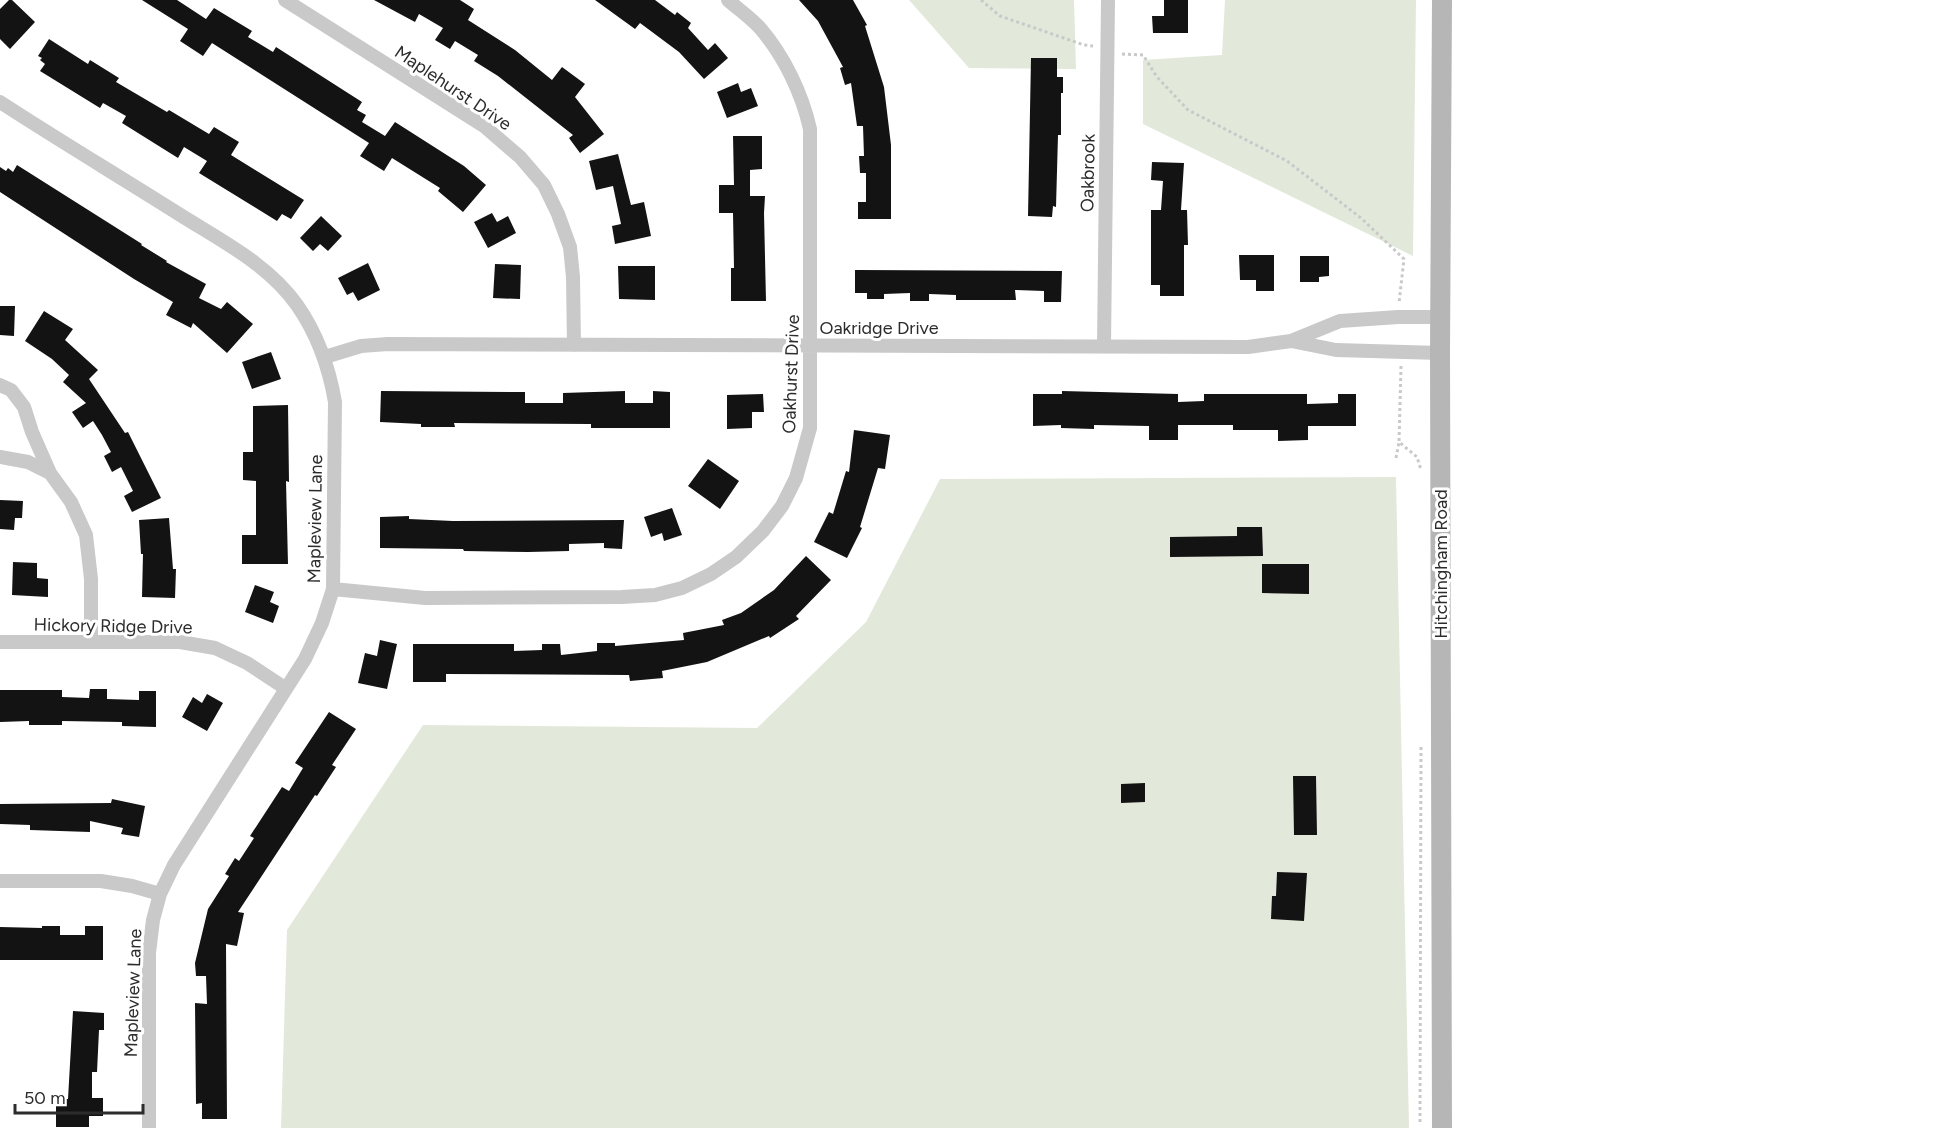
<svg xmlns="http://www.w3.org/2000/svg" width="1946" height="1128" font-family="Figtree,sans-serif">
<style>
.green{fill:#e2e9da}
.building{fill:#131313}
.lines{fill:none;stroke-linecap:round;stroke-linejoin:round}
.path{stroke:#c9c9c9;stroke-width:3;stroke-dasharray:3 3;stroke-linecap:butt}
.street{stroke:#c9c9c9;stroke-width:14}
.secondary{stroke:#b6b6b6;stroke-width:20}
.labels{text-anchor:middle;dominant-baseline:central;stroke-width:6;stroke-linejoin:round;paint-order:stroke}
.street-label{font-size:18px;fill:#2c2c2c;stroke:#fff}
</style>
<rect width="100%" height="100%" fill="#fff"/>
<!-- green -->
<path class="green" d="M 909,0 L 1074,0 L 1076,69 L 969,68 Z
M 1225,0 L 1416,0 L 1413,256 L 1143,124 L 1143,60 L 1222,55 Z
M 1396,477 L 1409,1128 L 281,1128 L 287,930 L 423,725 L 757,728 L 866,622 L 940,479 Z"/>
<!-- building -->
<path class="building" d="M 9,0 L 12,0 L 35,22 L 10,49 L 0,39 L 0,9 Z
M 142,0 L 177,0 L 206,19 L 214,8 L 252,31 L 248,37 L 273,52 L 276,47 L 362,102 L 357,110 L 366,115 L 362,122 L 385,136 L 395,122 L 464,166 L 486,185 L 463,212 L 438,191 L 440,188 L 392,158 L 384,171 L 360,156 L 369,143 L 212,43 L 203,56 L 180,41 L 188,29 Z
M 374,0 L 460,0 L 474,9 L 468,20 L 515,50 L 552,80 L 562,67 L 585,84 L 575,97 L 604,134 L 580,153 L 569,138 L 573,135 L 498,76 L 474,61 L 478,55 L 455,41 L 450,49 L 435,40 L 443,28 L 419,14 L 415,22 Z
M 595,0 L 655,0 L 675,15 L 677,12 L 691,23 L 688,28 L 708,50 L 715,43 L 728,58 L 704,79 L 679,52 L 640,23 L 635,29 Z
M 799,0 L 853,0 L 867,25 L 865,26 L 884,87 L 891,145 L 891,219 L 858,219 L 858,202 L 866,202 L 866,173 L 860,173 L 859,156 L 864,156 L 863,126 L 857,126 L 851,83 L 845,85 L 840,68 L 843,67 L 818,21 Z
M 1164,0 L 1188,0 L 1188,33 L 1153,33 L 1152,16 L 1164,16 Z
M 49,39 L 88,64 L 90,60 L 119,78 L 116,82 L 167,112 L 169,110 L 209,134 L 214,127 L 239,142 L 231,155 L 304,200 L 291,219 L 282,214 L 277,221 L 199,173 L 207,161 L 184,147 L 178,158 L 122,123 L 126,116 L 103,103 L 100,108 L 40,71 L 45,64 L 40,60 L 42,58 L 38,56 Z
M 1031,58 L 1057,58 L 1057,77 L 1063,77 L 1063,93 L 1061,93 L 1061,135 L 1058,135 L 1056,207 L 1053,206 L 1052,217 L 1028,216 Z
M 738,83 L 741,92 L 751,88 L 758,106 L 727,118 L 717,92 Z
M 733,136 L 762,136 L 762,169 L 750,170 L 750,196 L 765,196 L 764,213 L 766,301 L 731,301 L 731,268 L 734,268 L 733,213 L 719,213 L 719,185 L 734,185 Z
M 618,154 L 631,205 L 644,202 L 651,236 L 615,244 L 612,226 L 621,224 L 613,186 L 596,190 L 589,161 Z
M 1152,162 L 1184,163 L 1181,210 L 1187,210 L 1188,245 L 1184,245 L 1184,296 L 1160,296 L 1160,285 L 1151,285 L 1151,210 L 1161,210 L 1163,181 L 1151,180 Z
M 17,165 L 142,244 L 141,245 L 167,261 L 166,262 L 206,284 L 199,298 L 221,309 L 227,302 L 253,324 L 227,353 L 193,323 L 191,328 L 166,315 L 173,302 L 134,279 L 0,192 L 0,167 L 6,171 L 8,168 L 13,172 Z
M 492,213 L 497,222 L 508,216 L 516,233 L 488,248 L 474,222 Z
M 321,216 L 342,236 L 328,251 L 320,244 L 313,251 L 300,238 Z
M 1239,255 L 1274,255 L 1274,291 L 1256,291 L 1256,280 L 1240,280 Z
M 1300,256 L 1329,256 L 1329,276 L 1319,277 L 1319,282 L 1300,282 Z
M 368,263 L 380,290 L 358,301 L 353,292 L 347,295 L 338,278 Z
M 495,264 L 521,265 L 520,299 L 493,298 Z
M 618,266 L 655,266 L 655,300 L 619,299 Z
M 855,270 L 1062,271 L 1061,302 L 1044,302 L 1044,291 L 1015,290 L 1016,300 L 956,300 L 956,295 L 929,294 L 929,301 L 910,301 L 910,293 L 884,294 L 884,299 L 867,299 L 867,293 L 855,293 Z
M 0,306 L 15,306 L 14,336 L 0,335 Z
M 44,311 L 73,329 L 65,340 L 98,370 L 89,379 L 125,433 L 128,432 L 161,498 L 132,512 L 124,496 L 133,491 L 121,467 L 112,472 L 104,456 L 111,452 L 102,435 L 93,421 L 83,428 L 72,412 L 86,403 L 63,382 L 69,375 L 52,359 L 25,341 Z
M 271,352 L 281,379 L 252,389 L 242,362 Z
M 381,391 L 525,392 L 525,403 L 563,403 L 563,393 L 625,391 L 625,403 L 653,403 L 653,391 L 670,392 L 670,428 L 591,428 L 591,424 L 454,423 L 455,427 L 421,427 L 421,424 L 380,422 Z
M 1062,391 L 1178,394 L 1178,402 L 1204,401 L 1204,394 L 1307,394 L 1307,404 L 1338,403 L 1338,394 L 1356,394 L 1356,426 L 1308,426 L 1308,440 L 1278,441 L 1278,430 L 1233,430 L 1233,425 L 1178,425 L 1178,440 L 1149,440 L 1149,426 L 1094,425 L 1094,429 L 1061,428 L 1061,425 L 1033,426 L 1033,394 L 1062,394 Z
M 763,394 L 764,412 L 752,412 L 752,428 L 727,429 L 727,395 Z
M 288,405 L 289,482 L 286,481 L 288,564 L 242,564 L 242,535 L 256,535 L 256,481 L 243,480 L 243,452 L 253,452 L 253,406 Z
M 854,430 L 890,435 L 885,469 L 878,468 L 860,527 L 862,528 L 847,558 L 814,542 L 829,512 L 833,514 L 846,471 L 849,472 Z
M 708,459 L 739,481 L 720,509 L 688,486 Z
M 0,500 L 23,501 L 22,518 L 15,518 L 14,530 L 0,529 Z
M 672,508 L 682,535 L 664,541 L 662,533 L 651,537 L 644,517 Z
M 409,516 L 409,519 L 453,521 L 624,520 L 622,549 L 604,548 L 604,543 L 569,544 L 569,551 L 528,552 L 464,551 L 463,549 L 380,548 L 380,517 Z
M 169,518 L 173,569 L 176,569 L 175,598 L 142,597 L 143,554 L 141,554 L 139,520 Z
M 1237,527 L 1262,527 L 1263,556 L 1170,557 L 1170,537 L 1237,536 Z
M 806,556 L 831,580 L 796,616 L 799,619 L 770,638 L 769,636 L 707,662 L 662,671 L 663,678 L 630,681 L 629,675 L 446,674 L 446,682 L 413,682 L 413,644 L 514,644 L 514,651 L 542,650 L 542,644 L 560,644 L 561,655 L 597,651 L 597,643 L 615,643 L 615,646 L 684,640 L 683,633 L 724,625 L 722,620 L 741,613 L 774,590 Z
M 13,562 L 37,563 L 37,578 L 48,579 L 48,597 L 12,595 Z
M 1262,564 L 1309,564 L 1309,594 L 1262,593 Z
M 255,585 L 274,592 L 270,602 L 279,606 L 273,623 L 245,612 Z
M 380,640 L 397,644 L 387,689 L 358,683 L 365,653 L 377,656 Z
M 90,689 L 107,689 L 107,699 L 139,700 L 139,691 L 156,691 L 156,727 L 122,726 L 122,722 L 62,721 L 62,725 L 29,725 L 29,721 L 0,722 L 0,690 L 62,690 L 62,697 L 89,698 Z
M 207,694 L 223,703 L 207,731 L 182,717 L 193,697 L 202,703 Z
M 329,712 L 356,729 L 332,765 L 336,767 L 317,796 L 315,795 L 238,912 L 244,913 L 237,946 L 226,944 L 227,1119 L 202,1119 L 202,1103 L 196,1104 L 195,1003 L 207,1004 L 206,976 L 196,976 L 195,963 L 208,909 L 229,876 L 225,874 L 235,858 L 239,861 L 254,838 L 250,836 L 282,787 L 289,791 L 303,768 L 295,763 Z
M 1293,776 L 1316,776 L 1317,835 L 1294,835 Z
M 1145,783 L 1145,802 L 1121,803 L 1121,784 Z
M 112,799 L 145,806 L 139,837 L 121,834 L 123,828 L 90,821 L 90,832 L 30,830 L 30,825 L 0,824 L 0,804 L 111,803 Z
M 1277,872 L 1307,873 L 1304,921 L 1271,919 L 1272,896 L 1276,896 Z
M 42,926 L 60,926 L 60,935 L 85,935 L 85,926 L 103,926 L 103,960 L 0,960 L 0,927 L 42,928 Z
M 73,1011 L 104,1013 L 104,1030 L 99,1030 L 97,1072 L 92,1072 L 92,1098 L 103,1098 L 103,1116 L 89,1116 L 89,1127 L 56,1127 L 56,1099 L 68,1099 Z"/>
<g class="lines">
<!-- path -->
<path class="path" d="M 981,0 L 1000,16 L 1084,45 L 1093,46
M 1122,54 L 1143,55 L 1157,77 L 1188,110 L 1287,161 L 1361,218 L 1404,259 L 1399,303
M 1401,366 L 1399,442 L 1417,457 L 1421,470
M 1396,458 L 1399,442
M 1420,1122 L 1421,746"/>
<!-- street -->
<path class="street" d="M 285,0 L 484,126 L 520,157 L 544,185 L 558,214 L 570,247 L 573,277 L 574,345
M 0,102 C 60,141 122,178 182,216 C 222,241 269,265 297,305 C 318,335 329,367 335,402 L 333,589 L 322,623 L 305,659 L 174,865 L 160,894 L 153,920 L 149,953 L 149,1128
M 1104,346 L 1108,0
M 1440,353 L 1336,350 L 1291,341 L 1340,321 L 1398,317 L 1441,317
M 325,357 L 361,346 L 388,344 L 1248,347 L 1291,341
M 0,385 L 11,390 L 24,407 L 32,432 L 50,473 L 71,502 L 86,535 L 91,579 L 91,641
M 0,457 L 28,462 L 50,473
M 333,589 L 425,598 L 622,597 L 655,595 L 682,588 L 711,574 L 736,557 L 763,531 L 782,506 L 796,478 L 810,428 L 810,129 C 802,93 784,56 760,28 C 751,18 738,9 728,0
M 0,642 L 180,642 L 215,648 L 247,663 L 285,688
M 0,881 L 101,881 L 132,886 L 160,894"/>
<!-- secondary -->
<path class="secondary" d="M 1442,1128 L 1440,353 L 1442,0"/>
</g>
<g class="labels">
<!-- street labels -->
<g class="street-label">
<text transform="translate(453 88) rotate(34)">Maplehurst Drive</text>
<text transform="translate(1088 173) rotate(-89)">Oakbrook</text>
<text x="879" y="328">Oakridge Drive</text>
<text transform="translate(791 374) rotate(-88)">Oakhurst Drive</text>
<text transform="translate(315 519) rotate(-89)">Mapleview Lane</text>
<text transform="translate(1441 564) rotate(-90)">Hitchingham Road</text>
<text transform="translate(113 626) rotate(1)">Hickory Ridge Drive</text>
<text transform="translate(133 993) rotate(-88)">Mapleview Lane</text>
</g>
</g>
<!-- scale -->
<path d="M15 1104v9h128v-9" fill="none" stroke="#2c2c2c" stroke-width="3"/>
<text x="24" y="1104" font-size="18" fill="#2c2c2c" stroke="#ffffff" stroke-width="4.5" paint-order="stroke">50 m</text>
</svg>
